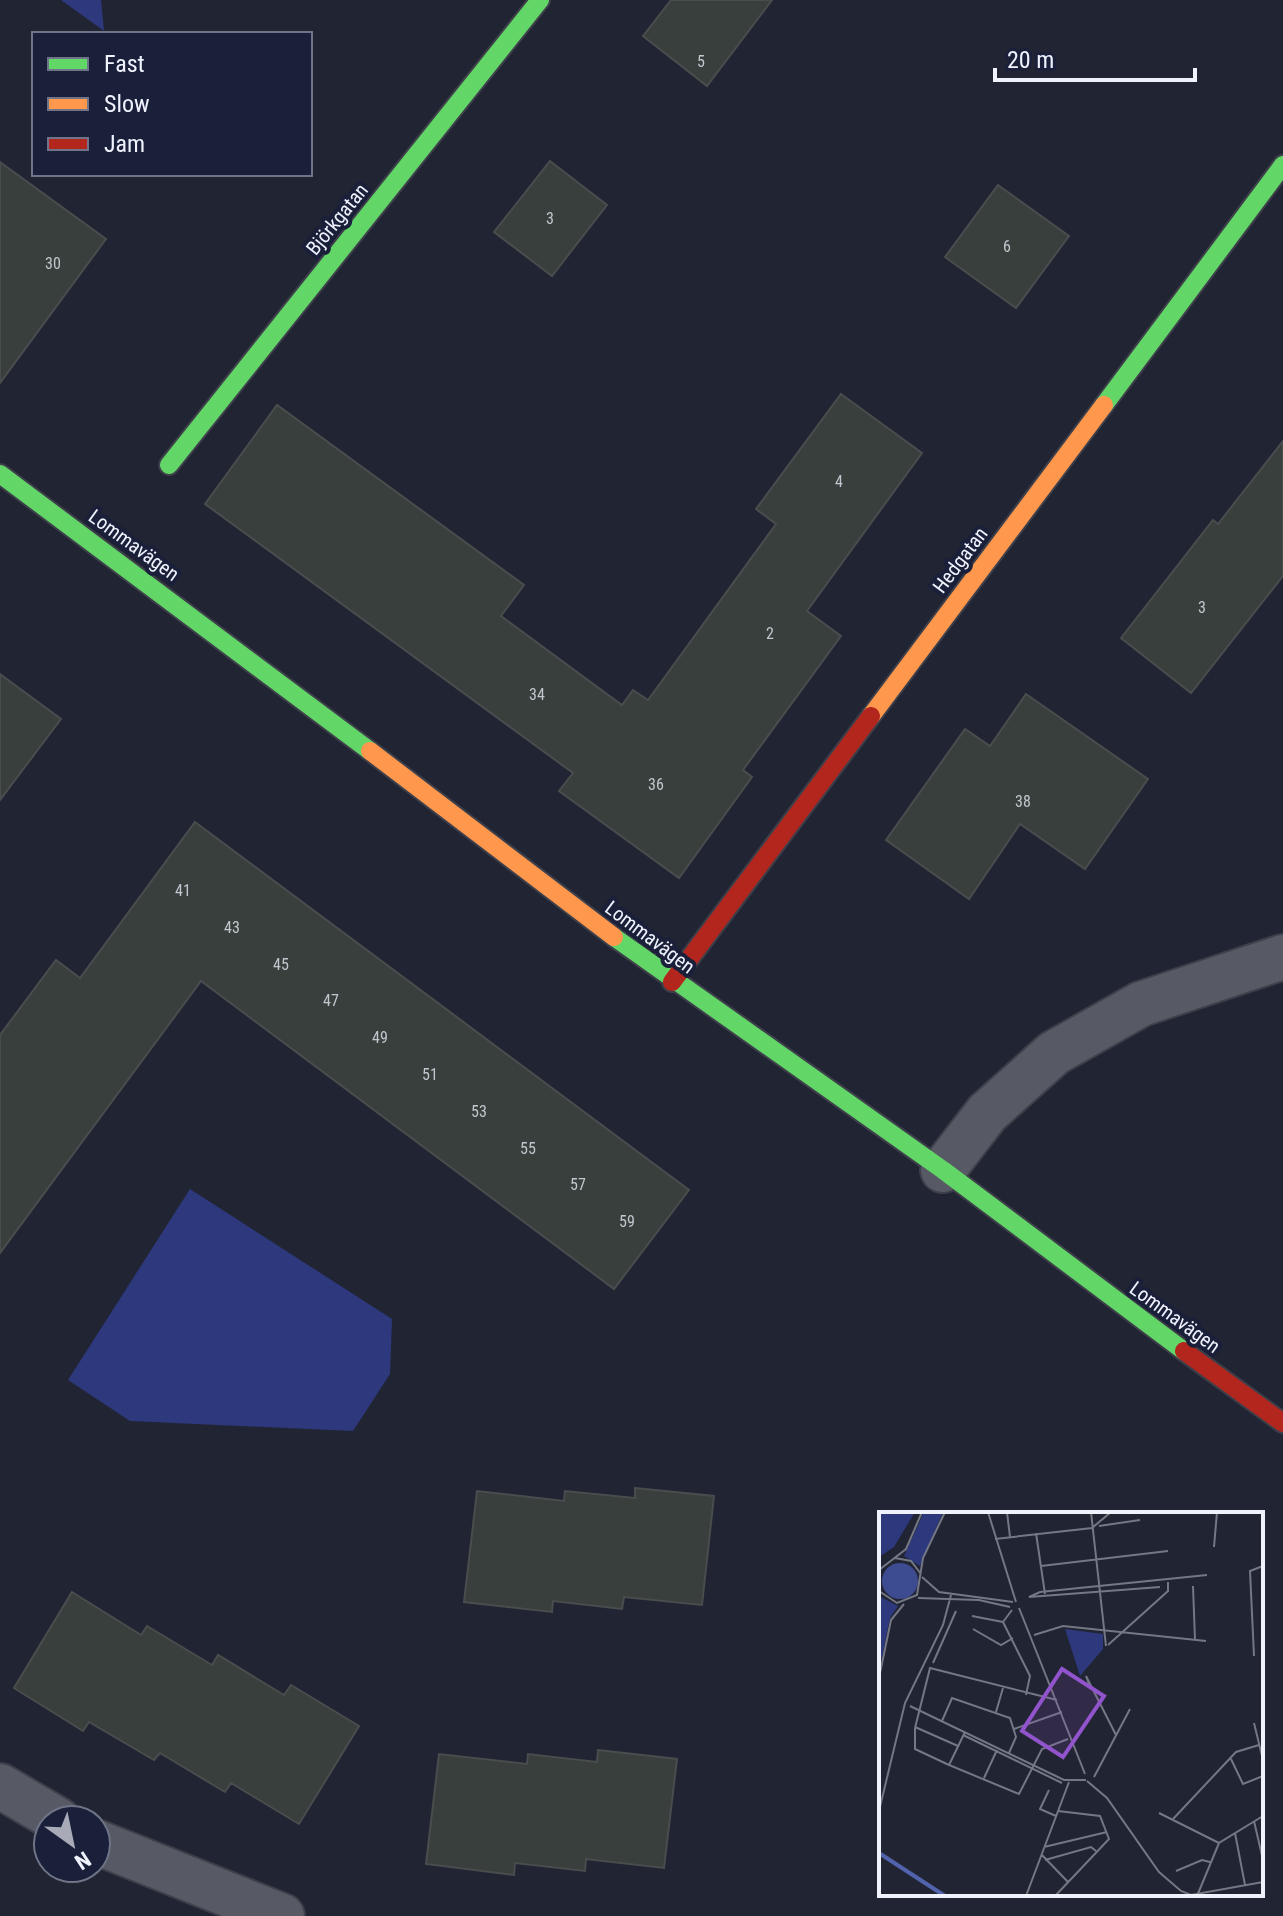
<svg xmlns="http://www.w3.org/2000/svg" width="1283" height="1916" font-family="'Roboto Condensed',sans-serif">
<style>
.green{fill:#2d397c}
.building{fill:#393f3c;stroke:#494d4e;stroke-width:2}
.lines{fill:none;stroke-linecap:round;stroke-linejoin:round}
.street-casing{stroke:#3d3f4a;stroke-width:48}
.fast-casing{stroke:#3d3f4a;stroke-width:22}
.slow-casing{stroke:#3d3f4a;stroke-width:22}
.jam-casing{stroke:#3d3f4a;stroke-width:22}
.street{stroke:#575a64;stroke-width:44}
.fast{stroke:#63d668;stroke-width:18}
.slow{stroke:#ff974d;stroke-width:18}
.jam{stroke:#b3261e;stroke-width:18}
.labels{text-anchor:middle;dominant-baseline:central;stroke-width:8;stroke-linejoin:round;paint-order:stroke}
.number-label{font-size:16px;fill:#c2c6ce}
.street-label{font-size:20px;fill:#f0f3fe;stroke:#1a2039}
.inset-river{fill:none;stroke:#5263ae;stroke-width:4}
.inset-road{fill:none;stroke:#747784;stroke-width:2}
.view{fill:#9254cc;fill-opacity:0.15;stroke:#9254cc;stroke-width:4}
.inset-edge{fill:none;stroke:#f0f3fe;stroke-width:4}
</style>
<rect width="100%" height="100%" fill="#212432"/>
<!-- green -->
<path class="green" d="M 61,0 L 101,0 L 104,31 Z
M 190,1189 L 392,1319 L 390,1374 L 353,1431 L 130,1421 L 68,1380 Z"/>
<!-- building -->
<path class="building" d="M 671,0 L 772,0 L 707,86 L 643,36 Z
M 550,161 L 607,205 L 552,276 L 494,232 Z
M 0,162 L 106,239 L 0,383 Z
M 998,185 L 1069,236 L 1016,308 L 945,257 Z
M 841,394 L 922,453 L 807,611 L 841,636 L 743,770 L 752,777 L 679,878 L 559,791 L 573,773 L 205,504 L 277,405 L 524,585 L 501,616 L 622,705 L 633,690 L 648,700 L 776,524 L 756,509 Z
M 1283,441 L 1283,576 L 1191,693 L 1121,638 L 1213,520 L 1218,524 Z
M 0,674 L 61,719 L 0,800 Z
M 1026,694 L 1148,779 L 1085,869 L 1020,824 L 969,899 L 886,840 L 965,729 L 990,746 Z
M 195,822 L 689,1190 L 614,1289 L 201,981 L 0,1253 L 0,1035 L 56,960 L 80,978 Z
M 635,1488 L 714,1496 L 702,1605 L 624,1597 L 622,1609 L 553,1601 L 552,1612 L 464,1602 L 477,1491 L 564,1501 L 565,1491 L 635,1498 Z
M 72,1592 L 141,1635 L 147,1626 L 212,1665 L 218,1655 L 284,1695 L 291,1685 L 359,1726 L 299,1824 L 231,1783 L 225,1792 L 160,1753 L 154,1760 L 89,1722 L 83,1731 L 14,1688 Z
M 598,1750 L 677,1759 L 664,1868 L 586,1859 L 585,1871 L 515,1863 L 514,1875 L 426,1864 L 439,1754 L 527,1764 L 528,1754 L 597,1762 Z"/>
<g class="lines">
<!-- street casing -->
<g class="street-casing">
<path id="street" d="M 943,1170 L 987,1113 L 1054,1053 L 1141,1004 L 1283,957
M 0,1786 L 58,1820
M 96,1842 L 282,1916"/>
</g>
<!-- fast casing -->
<g class="fast-casing">
<path id="fast" d="M 1104,405 L 1283,165
M 169,465 L 540,0
M 0,474 L 370,751
M 614,937 L 943,1170 L 1184,1351"/>
</g>
<!-- slow casing -->
<g class="slow-casing">
<path id="slow" d="M 871,716 L 1104,405
M 370,751 L 614,937"/>
</g>
<!-- jam casing -->
<g class="jam-casing">
<path id="jam" d="M 672,982 L 871,716
M 1184,1351 L 1283,1423"/>
</g>
<!-- street -->
<use href="#street" class="street"/>
<!-- fast -->
<use href="#fast" class="fast"/>
<!-- slow -->
<use href="#slow" class="slow"/>
<!-- jam -->
<use href="#jam" class="jam"/>
</g>
<g class="labels">
<!-- number labels -->
<g class="number-label">
<text x="701" y="61">5</text>
<text x="550" y="218">3</text>
<text x="1007" y="246">6</text>
<text x="53" y="263">30</text>
<text x="839" y="481">4</text>
<text x="1202" y="607">3</text>
<text x="770" y="633">2</text>
<text x="537" y="694">34</text>
<text x="656" y="784">36</text>
<text x="1023" y="801">38</text>
<text x="183" y="890">41</text>
<text x="232" y="927">43</text>
<text x="281" y="964">45</text>
<text x="331" y="1000">47</text>
<text x="380" y="1037">49</text>
<text x="430" y="1074">51</text>
<text x="479" y="1111">53</text>
<text x="528" y="1148">55</text>
<text x="578" y="1184">57</text>
<text x="627" y="1221">59</text>
</g>
<!-- street labels -->
<g class="street-label">
<text transform="translate(337 219) rotate(-51)">Björkgatan</text>
<text transform="translate(134 545) rotate(36)">Lommavägen</text>
<text transform="translate(960 560) rotate(-53)">Hedgatan</text>
<text transform="translate(650 937) rotate(37)">Lommavägen</text>
<text transform="translate(1175 1317) rotate(36)">Lommavägen</text>
</g>
</g>
<!-- overview -->
<g transform="translate(879 1512)">
<rect width="384" height="384" fill="#212432"/>
<path d="M 0,0 L 36,0 L 15,35 L 0,45 ZM 45,0 L 64,0 L 41,54 L 25,44 ZM 0,84 L 19,94 L 11,106 L 0,160 ZM 186,117 L 224,122 L 224,137 L 201,164 Z" fill="#2d397c"/>
<path d="M3 69a18 18 0 1 1 36 0a18 18 0 1 1-36 0Z" fill="#3d4b91"/>
<path class="inset-river" d="M 0,341 L 66,384"/>
<path class="inset-road" d="M 109,0 L 137,90M 128,0 L 131,25M 212,0 L 227,134M 220,14 L 261,8M 157,21 L 166,82M 116,27 L 213,16 L 232,0M 335,35 L 338,0M 16,46 L 32,49 L 42,62M 162,54 L 289,39M 0,58 L 27,37 L 43,0M 43,65 L 60,80 L 134,90M 314,74 L 316,128M 281,75 L 150,85 L 161,80 L 328,63M 0,79 L 18,91 L 38,83 L 44,46 L 66,0M 39,86 L 100,88 L 131,95M 140,96 L 206,262M 133,98 L 124,110 L 151,164 L 147,183M 93,104 L 124,110M 94,117 L 122,133 L 134,126M 155,123 L 184,114 L 327,129M 229,133 L 289,79 L 289,70M 375,144 L 371,59 L 384,54M 54,151 L 77,99M 0,166 L 12,108 L 25,92M 210,172 L 207,164 L 237,223M 31,194 L 185,268 L 207,268M 117,200 L 124,176M 63,209 L 73,186 L 131,206 L 137,225 L 130,241M 375,211 L 384,248M 36,215 L 79,234M 135,217 L 183,200M 86,220 L 70,253 L 140,282 L 163,237 L 189,227M 84,223 L 183,271M 352,247 L 364,272 L 384,264M 70,253 L 36,237 L 36,216 L 51,156 L 178,188M 215,265 L 251,197M 105,266 L 118,238M 208,269 L 228,286 L 280,360 L 302,379 L 312,383 L 384,370M 170,278 L 161,297 L 177,304M 0,299 L 26,191 L 64,113 L 72,83M 280,301 L 340,331M 294,307 L 357,240 L 380,233M 375,309 L 384,348M 356,321 L 366,373M 165,335 L 228,320M 162,342 L 189,370M 166,348 L 212,335 L 217,339M 297,359 L 323,348 L 331,350M 147,384 L 190,270M 176,384 L 230,327 L 221,304 L 179,299M 318,384 L 340,331 L 384,304"/>
<path class="view" d="M 183,157 L 225,184 L 184,245 L 143,219 Z"/>
<rect width="384" height="384" class="inset-edge"/>
</g>
<!-- legend -->
<rect x="32" y="32" width="280" height="144" fill="#1a2039" stroke="#707488" stroke-width="2"/>
<rect x="48" y="58" width="40" height="12" fill="#63d668" stroke="#707488" stroke-width="2"/>
<text x="104" y="72" font-size="24" fill="#f0f3fe">Fast</text>
<rect x="48" y="98" width="40" height="12" fill="#ff974d" stroke="#707488" stroke-width="2"/>
<text x="104" y="112" font-size="24" fill="#f0f3fe">Slow</text>
<rect x="48" y="138" width="40" height="12" fill="#b3261e" stroke="#707488" stroke-width="2"/>
<text x="104" y="152" font-size="24" fill="#f0f3fe">Jam</text>
<!-- north arrow -->
<g transform="translate(72 1844) rotate(147)"><circle r="38" fill="#1a2039" stroke="#707488" stroke-width="2"/>
<path d="M0-6L14 30L0 20L-14 30Z" fill="#a8abb7"/>
<text y="-12" font-size="22" font-weight="bold" text-anchor="middle" fill="#f0f3fe">N</text>
</g>
<!-- scale -->
<path d="M995 68v12h200v-12" fill="none" stroke="#f0f3fe" stroke-width="4"/>
<text x="1007" y="68" font-size="24" fill="#f0f3fe" stroke="#1a2039" stroke-width="6" paint-order="stroke">20 m</text>
</svg>
